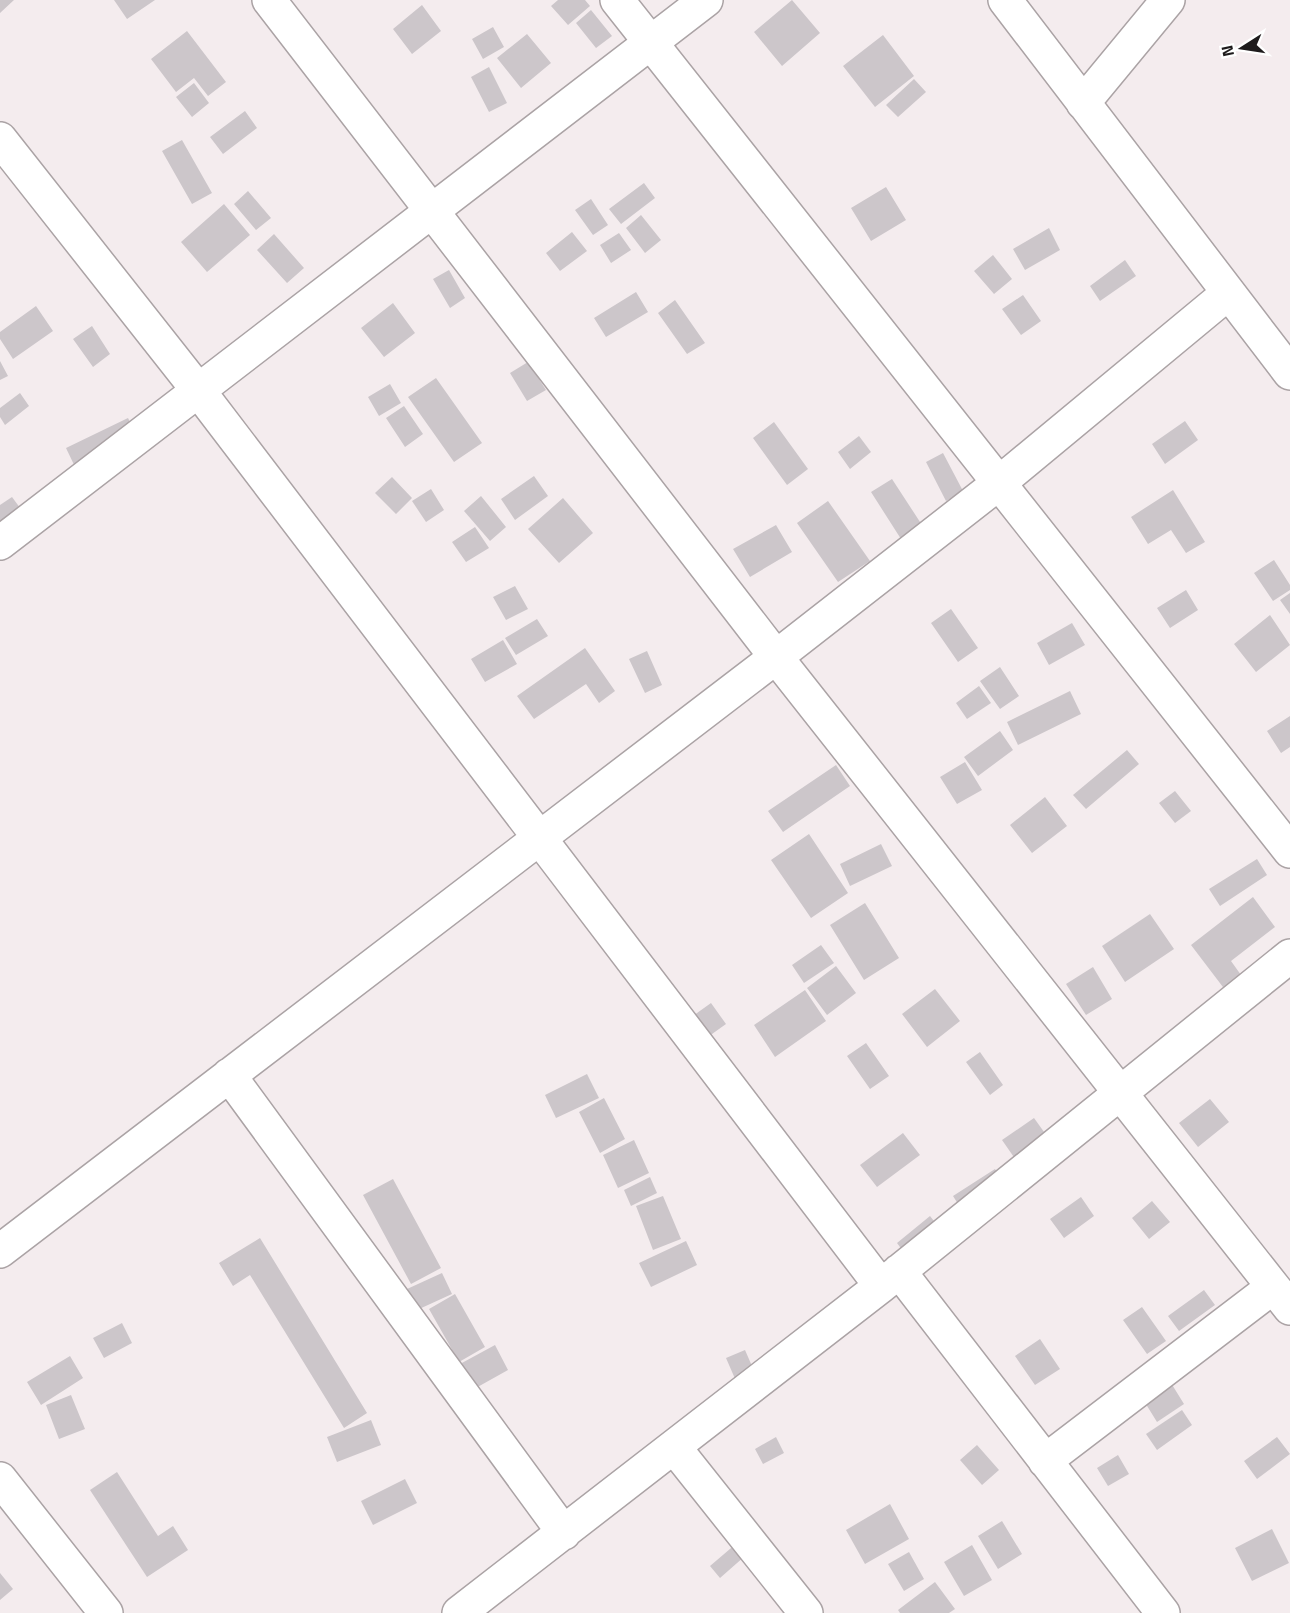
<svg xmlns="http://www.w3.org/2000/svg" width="1290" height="1613" font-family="'Titillium Web',sans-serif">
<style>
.building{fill:#ccc6ca}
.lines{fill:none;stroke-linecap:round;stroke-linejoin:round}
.minor-casing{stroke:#aba3a5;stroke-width:36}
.minor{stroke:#fff;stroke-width:33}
</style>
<rect width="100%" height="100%" fill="#f4ecee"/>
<!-- building -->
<path class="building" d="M 0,0 L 14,0 L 0,13 Z
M 114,0 L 155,0 L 127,19 Z
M 558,0 L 585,0 L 590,6 L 568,25 L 551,6 Z
M 792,0 L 820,33 L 782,66 L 754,32 Z
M 422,5 L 441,31 L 412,54 L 393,29 Z
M 591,10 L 612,36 L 596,48 L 576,23 Z
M 493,27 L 504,47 L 483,59 L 472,39 Z
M 187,31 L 226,82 L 208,96 L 194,78 L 176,92 L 151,59 Z
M 527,34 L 551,63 L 521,88 L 497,58 Z
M 883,35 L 914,76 L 875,107 L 843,66 Z
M 489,67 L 507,103 L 489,112 L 471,77 Z
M 914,79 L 926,92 L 898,117 L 886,105 Z
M 194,83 L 209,103 L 192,117 L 176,97 Z
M 245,111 L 257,128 L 223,154 L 210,137 Z
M 182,140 L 212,193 L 192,204 L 162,151 Z
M 644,183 L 655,198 L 621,224 L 609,209 Z
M 886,187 L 906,220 L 871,241 L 851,208 Z
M 248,191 L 271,218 L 256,230 L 234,204 Z
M 591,199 L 608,225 L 593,235 L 575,210 Z
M 224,204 L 250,235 L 207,272 L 181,242 Z
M 641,215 L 661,240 L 645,253 L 626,228 Z
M 1049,228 L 1060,250 L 1025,270 L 1013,249 Z
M 572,232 L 587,251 L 560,271 L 546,253 Z
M 619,233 L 631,250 L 611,263 L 600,245 Z
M 274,234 L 304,268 L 287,283 L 257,250 Z
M 993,255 L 1012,279 L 994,294 L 974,271 Z
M 1125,260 L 1136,276 L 1100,301 L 1090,286 Z
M 449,270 L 465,298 L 450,308 L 433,279 Z
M 636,292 L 648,312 L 606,337 L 594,318 Z
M 1023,295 L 1041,321 L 1021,335 L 1002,309 Z
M 675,300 L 705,343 L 687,354 L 658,313 Z
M 393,303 L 415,333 L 384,357 L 361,328 Z
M 36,306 L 53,331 L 13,359 L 0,339 L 0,332 Z
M 92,326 L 110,354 L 93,367 L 73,339 Z
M 0,361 L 8,376 L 0,380 Z
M 528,362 L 546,390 L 527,401 L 510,373 Z
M 436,378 L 482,443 L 454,462 L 408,397 Z
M 390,384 L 401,403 L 379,416 L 368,397 Z
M 20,393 L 29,406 L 5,425 L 0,417 L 0,408 Z
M 404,406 L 423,434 L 405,447 L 386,418 Z
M 128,418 L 139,440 L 77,471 L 66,448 Z
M 1185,421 L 1198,440 L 1165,464 L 1152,444 Z
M 774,422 L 808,469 L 787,485 L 753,438 Z
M 859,436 L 871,452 L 850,469 L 838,452 Z
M 943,453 L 963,491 L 946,501 L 926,462 Z
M 534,476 L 548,496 L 515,520 L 501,499 Z
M 392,477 L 412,498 L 396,514 L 375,493 Z
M 892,479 L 922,525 L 901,539 L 871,492 Z
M 431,489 L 444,510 L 426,522 L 412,501 Z
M 1173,490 L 1205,542 L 1186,553 L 1171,530 L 1148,544 L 1131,517 Z
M 481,496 L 506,527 L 490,541 L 464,511 Z
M 12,497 L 26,516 L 0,534 L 0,505 Z
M 563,498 L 593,533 L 559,563 L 528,529 Z
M 828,501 L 870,561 L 838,582 L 797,523 Z
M 776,525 L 792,552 L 750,577 L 733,549 Z
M 475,527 L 489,548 L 466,562 L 452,542 Z
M 1274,560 L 1290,585 L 1290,590 L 1273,601 L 1254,573 Z
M 515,586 L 528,609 L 506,620 L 493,597 Z
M 1186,590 L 1198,610 L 1170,628 L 1157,608 Z
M 1290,593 L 1290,614 L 1280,600 Z
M 951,609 L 978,648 L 958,662 L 931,623 Z
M 1270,615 L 1290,645 L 1256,672 L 1234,644 Z
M 537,619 L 548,636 L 516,655 L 505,638 Z
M 1072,623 L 1085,645 L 1049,665 L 1037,643 Z
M 503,640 L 517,664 L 485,682 L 471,659 Z
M 585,648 L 615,691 L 599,703 L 586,684 L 534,719 L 517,696 Z
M 647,651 L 662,685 L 645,693 L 629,659 Z
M 1000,667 L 1019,696 L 1000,709 L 980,681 Z
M 979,686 L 991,703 L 967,719 L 956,703 Z
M 1070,691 L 1081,714 L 1018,745 L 1007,722 Z
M 1290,716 L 1290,747 L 1281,753 L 1267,731 Z
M 1000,731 L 1013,750 L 978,776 L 964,757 Z
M 1127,750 L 1139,764 L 1086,809 L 1073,795 Z
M 965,762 L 982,790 L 957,804 L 940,777 Z
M 836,765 L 850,786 L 783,832 L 768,811 Z
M 1175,791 L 1191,811 L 1175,823 L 1159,803 Z
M 1045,797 L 1067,826 L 1032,853 L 1010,825 Z
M 809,834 L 848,893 L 811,918 L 771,860 Z
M 881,844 L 892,866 L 850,886 L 840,864 Z
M 1257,859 L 1267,875 L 1220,906 L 1209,889 Z
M 1253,897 L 1275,927 L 1231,961 L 1246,982 L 1229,995 L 1191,945 Z
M 865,903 L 899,958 L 864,980 L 830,925 Z
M 1150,914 L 1174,949 L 1125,982 L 1102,946 Z
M 821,945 L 834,963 L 804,983 L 792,965 Z
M 836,966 L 856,993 L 827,1015 L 807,988 Z
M 1093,967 L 1112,999 L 1086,1015 L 1066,984 Z
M 935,989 L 960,1021 L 927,1047 L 902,1014 Z
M 805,990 L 826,1021 L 775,1057 L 754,1025 Z
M 711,1003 L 726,1024 L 705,1039 L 690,1018 Z
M 866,1043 L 889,1076 L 870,1089 L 847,1056 Z
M 980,1052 L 1003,1085 L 990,1095 L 966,1062 Z
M 587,1074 L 599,1098 L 556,1118 L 545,1095 Z
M 604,1098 L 625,1139 L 600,1153 L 579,1112 Z
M 1210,1099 L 1229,1122 L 1198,1147 L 1179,1123 Z
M 1034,1118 L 1057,1150 L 1025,1173 L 1002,1140 Z
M 903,1133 L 920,1155 L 877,1187 L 860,1165 Z
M 634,1140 L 649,1173 L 618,1188 L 603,1155 Z
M 995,1169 L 1008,1188 L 965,1215 L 953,1196 Z
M 650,1177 L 657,1193 L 631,1206 L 624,1190 Z
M 393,1179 L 441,1268 L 411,1284 L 363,1195 Z
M 663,1196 L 681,1239 L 653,1250 L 636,1206 Z
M 1081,1197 L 1094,1216 L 1064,1238 L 1050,1219 Z
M 1152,1201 L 1170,1222 L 1149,1239 L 1132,1218 Z
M 930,1216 L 945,1235 L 911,1262 L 897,1243 Z
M 260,1238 L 367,1413 L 344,1428 L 250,1275 L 233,1286 L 219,1263 Z
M 686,1241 L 697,1265 L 651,1287 L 639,1263 Z
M 442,1273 L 452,1294 L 417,1310 L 407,1289 Z
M 1204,1290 L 1215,1305 L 1179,1331 L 1168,1316 Z
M 455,1294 L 485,1347 L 459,1362 L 429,1309 Z
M 1142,1307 L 1166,1341 L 1147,1354 L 1123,1320 Z
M 122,1323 L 132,1343 L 104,1358 L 93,1338 Z
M 1040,1339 L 1060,1369 L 1035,1385 L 1015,1356 Z
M 495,1345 L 508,1370 L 474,1389 L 460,1364 Z
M 745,1350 L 755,1373 L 736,1381 L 726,1358 Z
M 70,1356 L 83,1378 L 41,1405 L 27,1382 Z
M 1171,1383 L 1184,1404 L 1157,1422 L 1144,1401 Z
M 71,1395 L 85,1429 L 59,1439 L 46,1405 Z
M 1182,1410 L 1192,1425 L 1157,1450 L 1146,1434 Z
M 371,1420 L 381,1445 L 337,1462 L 327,1437 Z
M 776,1437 L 784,1453 L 763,1464 L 755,1449 Z
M 1277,1437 L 1290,1454 L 1257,1479 L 1244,1461 Z
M 977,1445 L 999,1470 L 982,1485 L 960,1460 Z
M 1118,1455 L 1129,1474 L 1108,1486 L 1097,1468 Z
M 117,1472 L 158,1536 L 173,1526 L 188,1550 L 147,1577 L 90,1490 Z
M 405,1479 L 417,1503 L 373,1525 L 361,1501 Z
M 890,1504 L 909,1539 L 865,1564 L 846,1530 Z
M 1002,1521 L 1022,1554 L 998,1569 L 978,1536 Z
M 1272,1529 L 1289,1563 L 1252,1581 L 1235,1548 Z
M 744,1537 L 753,1549 L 720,1578 L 710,1566 Z
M 972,1545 L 992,1580 L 964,1596 L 944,1562 Z
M 909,1552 L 924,1579 L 904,1591 L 888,1564 Z
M 0,1573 L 13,1589 L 0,1600 Z
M 935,1582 L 955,1609 L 949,1613 L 900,1613 L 898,1610 Z"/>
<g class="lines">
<!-- minor casing -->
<g class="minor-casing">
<path id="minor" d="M 269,0 L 776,657 L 1290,1308
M 617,0 L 1290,851
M 1005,0 L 1290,373
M 1083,103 L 1168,0
M 0,139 L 198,390 L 881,1286
M 0,543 L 706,0
M 229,1075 L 564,1533
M 0,1251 L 776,657 L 999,483 L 1227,294
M 899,1271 L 1163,1613
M 674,1447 L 806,1613
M 1045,1461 L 1273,1287
M 0,1479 L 106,1613
M 459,1613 L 881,1286 L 1290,956"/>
</g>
<!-- minor -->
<use href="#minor" class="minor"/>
</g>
<!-- north arrow -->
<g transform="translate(1242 48) rotate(258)" stroke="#ffffff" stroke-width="4.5" paint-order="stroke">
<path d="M0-4.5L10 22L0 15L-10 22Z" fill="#1e1b1c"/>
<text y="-9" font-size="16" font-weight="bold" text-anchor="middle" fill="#1e1b1c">N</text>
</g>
</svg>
